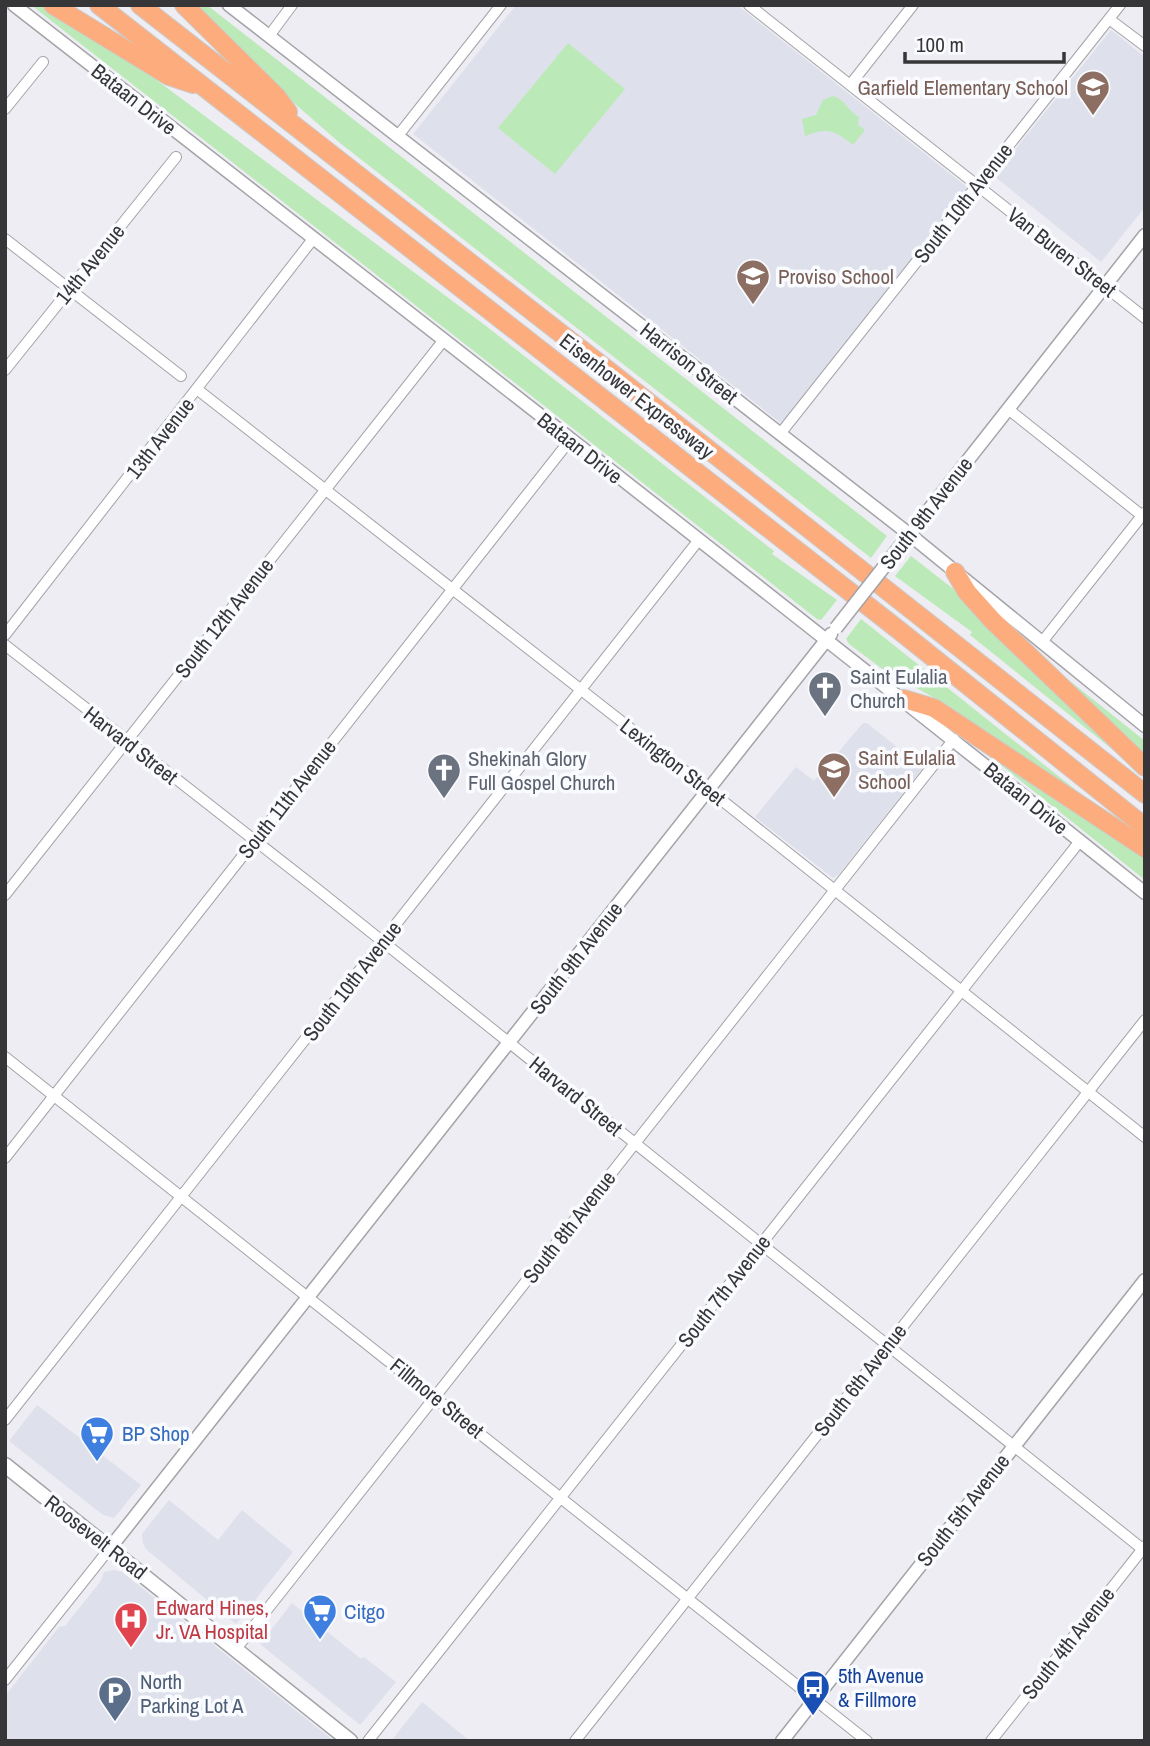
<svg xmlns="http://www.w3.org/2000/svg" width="1150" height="1746" font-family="'Archivo Narrow',sans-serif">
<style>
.built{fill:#dee0eb}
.green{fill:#bbeab8}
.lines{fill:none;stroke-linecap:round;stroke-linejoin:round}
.minor-casing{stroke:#a3a3a8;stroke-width:12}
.tertiary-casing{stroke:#a3a3a8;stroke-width:15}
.secondary-casing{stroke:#a3a3a8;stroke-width:17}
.motorway-casing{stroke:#cbcbcb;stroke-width:20}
.minor{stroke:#fff;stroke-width:10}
.tertiary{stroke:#fff;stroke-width:12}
.secondary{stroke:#fff;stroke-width:14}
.motorway{stroke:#fdac7d;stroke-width:18}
.tertiary-bridge-casing{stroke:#a3a3a8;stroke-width:15;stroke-linecap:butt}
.tertiary-bridge{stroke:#fff;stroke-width:12}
.labels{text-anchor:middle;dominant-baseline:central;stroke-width:7;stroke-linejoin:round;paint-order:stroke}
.education-label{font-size:21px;fill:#785e54;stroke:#fafbff;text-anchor:start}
.street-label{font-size:21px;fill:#363638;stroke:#fafbff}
.worship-label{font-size:21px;fill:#5b616d;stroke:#fafbff;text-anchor:start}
.shop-label{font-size:21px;fill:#366cbe;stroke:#fafbff;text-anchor:start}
.health-label{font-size:21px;fill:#be3a42;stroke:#fafbff;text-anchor:start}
.transit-label{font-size:21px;fill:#164399;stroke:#fafbff;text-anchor:start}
.service-label{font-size:21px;fill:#4e5e75;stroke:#fafbff;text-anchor:start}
</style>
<rect width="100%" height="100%" fill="#ededf3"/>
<!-- built -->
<path class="built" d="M 516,5 L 737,5 L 968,188 L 782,424 L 413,134 Z
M 1111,30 L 1145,57 L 1145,207 L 1101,262 L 994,176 Z
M 863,723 L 867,723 L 923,768 L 839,874 L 833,878 L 755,817 L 796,767 L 814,781 Z
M 37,1405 L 141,1485 L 114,1518 L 103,1515 L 9,1441 Z
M 169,1500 L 218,1540 L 242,1510 L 293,1552 L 236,1624 L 147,1550 L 143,1544 L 142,1534 Z
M 113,1570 L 122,1572 L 334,1741 L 5,1741 L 5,1696 L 59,1627 L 65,1626 L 100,1582 L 104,1572 Z
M 292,1603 L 361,1659 L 364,1657 L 396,1682 L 360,1725 L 260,1644 Z
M 422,1702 L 470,1741 L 391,1741 Z"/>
<!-- green -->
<path class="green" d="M 31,5 L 44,5 L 111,46 L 486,326 L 774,551 L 772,554 L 837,600 L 821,620 L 817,619 Z
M 191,5 L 207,5 L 887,536 L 871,558 L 340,143 L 264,77 Z
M 568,43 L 625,89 L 555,174 L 498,128 Z
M 833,96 C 846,100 848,111 859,117 L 858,125 L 865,130 L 853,145 C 834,130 828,127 805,136 L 802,119 L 816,115 L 823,100 Z
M 911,556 L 956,591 L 1121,751 L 1118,754 L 970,635 L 972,632 L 895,576 Z
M 861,619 L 1096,806 L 938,700 L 881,668 L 849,644 L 846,639 Z
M 1004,624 L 1042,654 L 1040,657 L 1145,741 L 1145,759 Z
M 933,713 L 1145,855 L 1145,880 L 967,738 L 965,741 Z"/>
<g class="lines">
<!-- minor casing -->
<g class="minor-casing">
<path id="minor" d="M 749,5 L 1145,318
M 1109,19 L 1145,46
M 269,36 L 292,5
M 850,85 L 913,5
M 5,109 L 43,62
M 397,137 L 501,5
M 5,239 L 181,376
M 5,370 L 176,157
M 198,390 L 709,790 L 1145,1137
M 1008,409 L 1145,518
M 780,434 L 1120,5
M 5,635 L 313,239
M 1042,642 L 1144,513
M 5,645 L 317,889 L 1145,1551
M 5,895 L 443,341
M 5,1057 L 867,1741
M 5,1158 L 570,440
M 5,1420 L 698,541
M 236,1649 L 954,739
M 5,1680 L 110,1548
M 368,1741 L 1080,841
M 575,1741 L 1145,1020
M 991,1741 L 1145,1546"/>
</g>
<!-- tertiary casing -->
<g class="tertiary-casing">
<path id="tertiary" d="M 14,5 C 392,299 771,594 1145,893
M 229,5 L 909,534 L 1145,726
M 898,549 L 1145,235
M 110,1548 L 831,634
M 782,1741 L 1145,1280"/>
</g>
<!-- secondary casing -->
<g class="secondary-casing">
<path id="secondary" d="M 5,1465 L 350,1741"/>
</g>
<!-- motorway casing -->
<g class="motorway-casing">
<path id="motorway" d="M 53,5 L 169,76 L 193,84
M 99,5 L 900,631 L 1145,827
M 140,5 L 614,375 L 1145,794
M 184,5 L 277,97 L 288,112
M 955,572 L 967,592 L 993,621 L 1145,767
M 904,699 L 934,708 L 1145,848"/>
</g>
<!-- minor -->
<use href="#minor" class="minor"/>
<!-- tertiary -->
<use href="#tertiary" class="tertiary"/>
<!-- secondary -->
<use href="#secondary" class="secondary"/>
<!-- motorway -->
<use href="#motorway" class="motorway"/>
<!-- tertiary-bridge casing -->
<g class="tertiary-bridge-casing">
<path id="tertiary-bridge" d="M 836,628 L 898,549"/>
</g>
<!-- tertiary-bridge -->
<use href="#tertiary-bridge" class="tertiary-bridge"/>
</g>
<!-- icons -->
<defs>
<g id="school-pin" transform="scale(1.75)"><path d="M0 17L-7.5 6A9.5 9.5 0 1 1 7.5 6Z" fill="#8d6e63" stroke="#fafbff"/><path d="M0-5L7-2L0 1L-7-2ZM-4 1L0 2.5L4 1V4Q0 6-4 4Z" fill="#fff"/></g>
<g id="church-pin" transform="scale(1.75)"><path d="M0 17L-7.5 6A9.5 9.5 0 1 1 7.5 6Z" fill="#6b7280" stroke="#fafbff"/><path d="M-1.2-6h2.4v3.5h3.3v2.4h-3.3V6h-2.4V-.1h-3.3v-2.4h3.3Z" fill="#fff"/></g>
<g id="supermarket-pin" transform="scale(1.75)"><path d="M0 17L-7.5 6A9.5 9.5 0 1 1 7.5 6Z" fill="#3f7fe0" stroke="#fafbff"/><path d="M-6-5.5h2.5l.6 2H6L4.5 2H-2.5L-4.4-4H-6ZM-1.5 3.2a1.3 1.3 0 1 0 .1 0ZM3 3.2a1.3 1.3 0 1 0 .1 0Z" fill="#fff"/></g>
<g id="hospital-pin" transform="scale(1.75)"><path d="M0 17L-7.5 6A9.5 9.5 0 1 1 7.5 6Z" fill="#e0444e" stroke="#fafbff"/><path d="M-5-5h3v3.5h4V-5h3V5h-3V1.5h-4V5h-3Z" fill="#fff"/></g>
<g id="bus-pin" transform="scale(1.75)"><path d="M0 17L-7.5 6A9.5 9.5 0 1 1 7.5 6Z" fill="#1a4fb4" stroke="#fafbff"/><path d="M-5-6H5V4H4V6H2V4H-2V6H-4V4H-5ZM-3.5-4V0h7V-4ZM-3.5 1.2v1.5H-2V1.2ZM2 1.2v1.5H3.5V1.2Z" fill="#fff"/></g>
<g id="parking-pin" transform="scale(1.75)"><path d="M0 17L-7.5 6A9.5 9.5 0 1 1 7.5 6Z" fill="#5c6f8a" stroke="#fafbff"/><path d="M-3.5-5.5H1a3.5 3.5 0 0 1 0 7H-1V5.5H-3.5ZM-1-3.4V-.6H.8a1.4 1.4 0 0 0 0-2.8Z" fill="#fff"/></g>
</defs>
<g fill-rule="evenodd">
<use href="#school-pin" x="1093" y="87"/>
<use href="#school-pin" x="753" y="276"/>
<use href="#church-pin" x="825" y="688"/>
<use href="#school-pin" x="834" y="769"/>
<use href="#church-pin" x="444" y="770"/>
<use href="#supermarket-pin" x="97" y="1433"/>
<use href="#supermarket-pin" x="320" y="1611"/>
<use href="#hospital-pin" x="131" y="1619"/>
<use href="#bus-pin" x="813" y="1687"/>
<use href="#parking-pin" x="115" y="1693"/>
</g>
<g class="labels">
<!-- education labels -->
<g class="education-label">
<text x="1068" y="87" text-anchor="end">Garfield Elementary School</text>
<text x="778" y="276">Proviso School</text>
<text x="858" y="757">Saint Eulalia<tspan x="858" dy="24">School</tspan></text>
</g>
<!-- street labels -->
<g class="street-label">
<text transform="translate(134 99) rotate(38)">Bataan Drive</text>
<text transform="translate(963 203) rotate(-52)">South 10th Avenue</text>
<text transform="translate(1062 252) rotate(38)">Van Buren Street</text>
<text transform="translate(90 264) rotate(-51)">14th Avenue</text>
<text transform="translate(689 363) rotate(38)">Harrison Street</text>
<text transform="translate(637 396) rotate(38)">Eisenhower Expressway</text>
<text transform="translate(160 438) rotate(-52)">13th Avenue</text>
<text transform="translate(580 448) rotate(38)">Bataan Drive</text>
<text transform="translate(926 513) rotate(-52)">South 9th Avenue</text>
<text transform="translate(224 618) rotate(-52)">South 12th Avenue</text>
<text transform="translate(131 745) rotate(38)">Harvard Street</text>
<text transform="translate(673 762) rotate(38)">Lexington Street</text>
<text transform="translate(1026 798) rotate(39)">Bataan Drive</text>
<text transform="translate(287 799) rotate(-52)">South 11th Avenue</text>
<text transform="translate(576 958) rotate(-52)">South 9th Avenue</text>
<text transform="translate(352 981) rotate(-52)">South 10th Avenue</text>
<text transform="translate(576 1096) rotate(39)">Harvard Street</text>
<text transform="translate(569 1227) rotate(-52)">South 8th Avenue</text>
<text transform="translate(724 1291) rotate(-52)">South 7th Avenue</text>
<text transform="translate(860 1380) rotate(-52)">South 6th Avenue</text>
<text transform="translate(437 1398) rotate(39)">Fillmore Street</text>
<text transform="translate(963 1510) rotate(-52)">South 5th Avenue</text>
<text transform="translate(96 1537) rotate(38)">Roosevelt Road</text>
<text transform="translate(1068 1643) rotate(-52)">South 4th Avenue</text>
</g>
<!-- worship labels -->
<g class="worship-label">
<text x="850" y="676">Saint Eulalia<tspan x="850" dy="24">Church</tspan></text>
<text x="468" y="758">Shekinah Glory<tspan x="468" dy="24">Full Gospel Church</tspan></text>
</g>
<!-- shop labels -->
<g class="shop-label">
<text x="122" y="1433">BP Shop</text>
<text x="344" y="1611">Citgo</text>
</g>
<!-- health labels -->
<g class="health-label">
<text x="156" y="1607">Edward Hines,<tspan x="156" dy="24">Jr. VA Hospital</tspan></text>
</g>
<!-- transit labels -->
<g class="transit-label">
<text x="838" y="1675">5th Avenue<tspan x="838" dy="24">&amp; Fillmore</tspan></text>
</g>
<!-- service labels -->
<g class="service-label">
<text x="140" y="1681">North<tspan x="140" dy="24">Parking Lot A</tspan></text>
</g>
</g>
<!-- border -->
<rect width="1150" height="1746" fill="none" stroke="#363638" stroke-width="14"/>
<!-- scale -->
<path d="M905 52v10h159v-10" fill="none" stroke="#363638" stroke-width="3.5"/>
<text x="916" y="52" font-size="21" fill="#363638" stroke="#fafbff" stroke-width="5" paint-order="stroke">100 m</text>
</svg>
